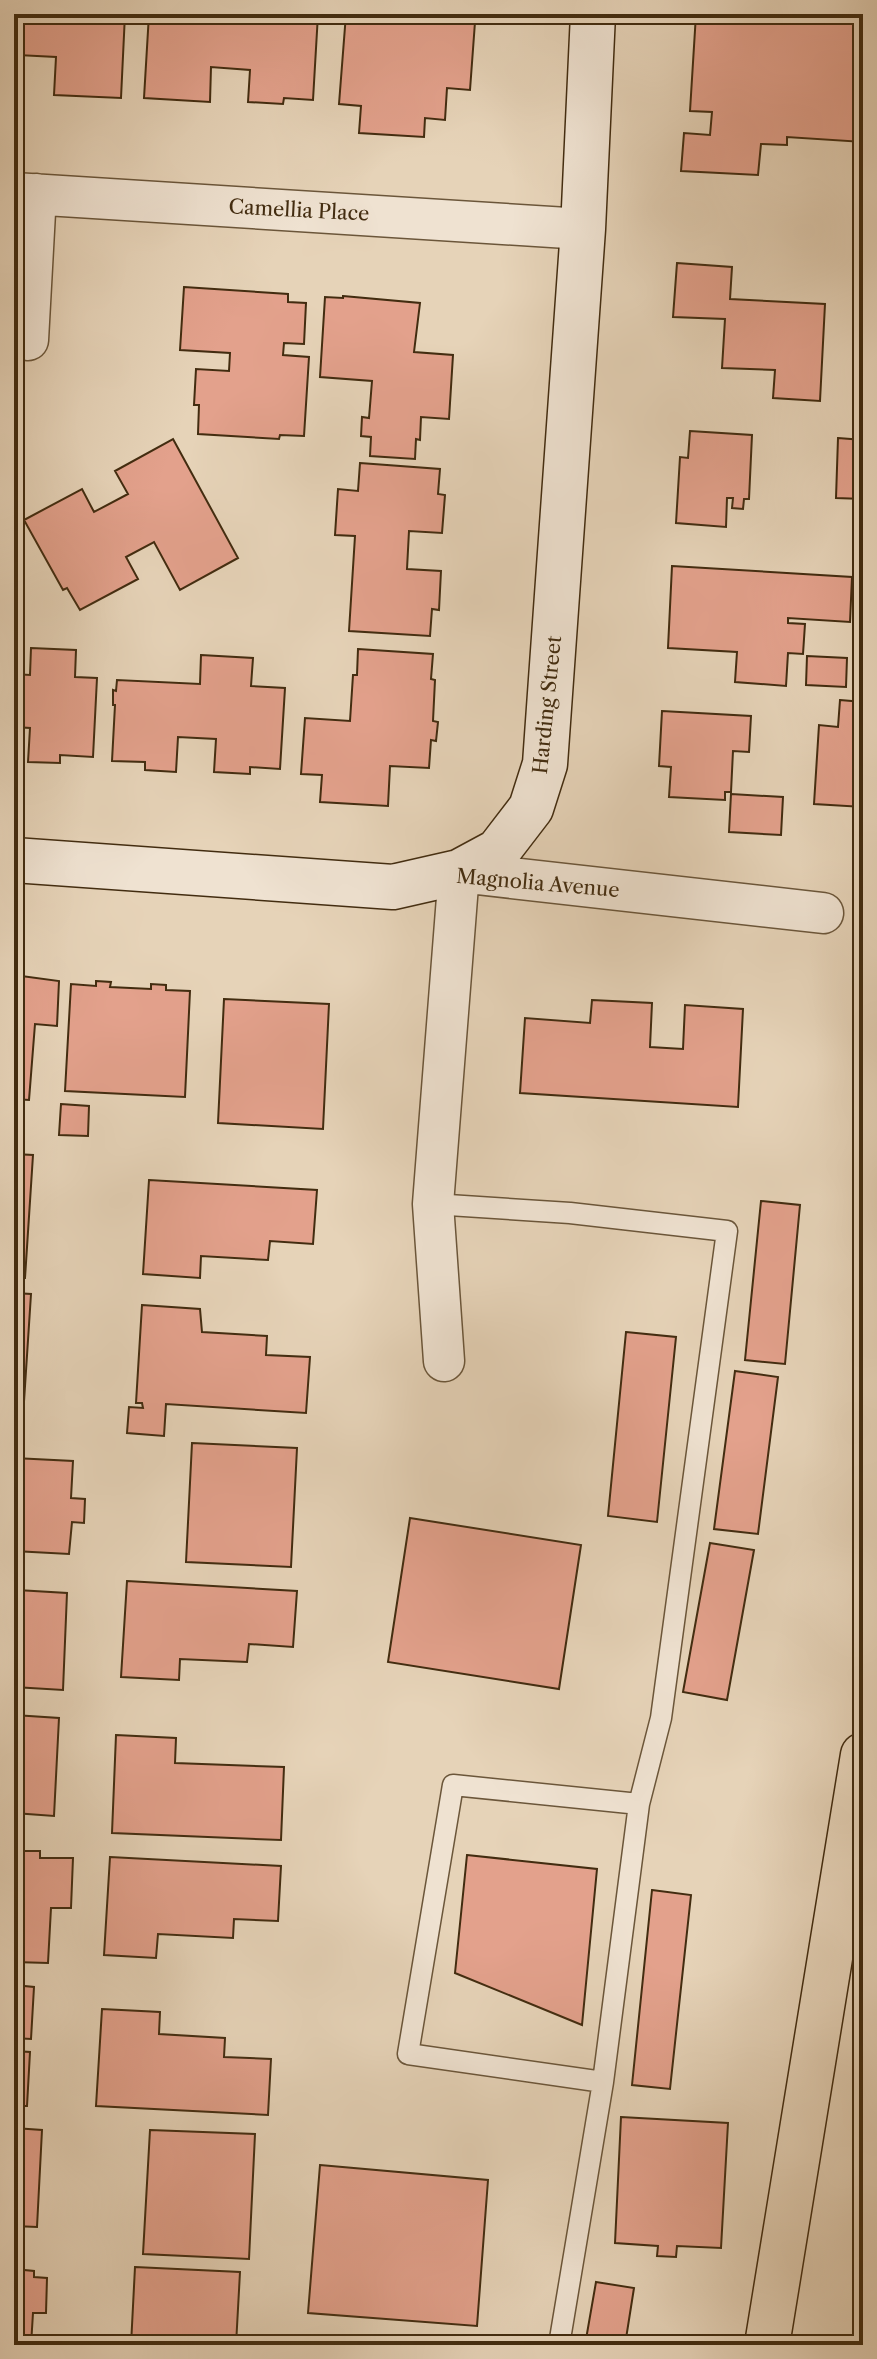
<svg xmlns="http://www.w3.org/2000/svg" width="877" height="2359" font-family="'Libre Caslon Text',serif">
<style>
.building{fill:#e3a18c;stroke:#422c10;stroke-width:2}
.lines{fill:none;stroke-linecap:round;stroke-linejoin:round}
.service-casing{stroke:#6b563a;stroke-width:23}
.minor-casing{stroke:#6b563a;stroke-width:43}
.secondary-casing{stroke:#422c10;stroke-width:47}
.motorway-casing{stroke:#422c10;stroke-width:47}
.service{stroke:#efe2d1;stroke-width:20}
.minor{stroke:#efe2d1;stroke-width:40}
.secondary{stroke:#efe2d1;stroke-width:44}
.motorway{stroke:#e6d3b8;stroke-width:44}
.labels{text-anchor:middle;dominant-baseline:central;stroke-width:6;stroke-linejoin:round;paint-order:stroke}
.street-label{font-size:20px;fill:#422c10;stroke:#efe2d1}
</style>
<rect width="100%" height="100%" fill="#e6d3b8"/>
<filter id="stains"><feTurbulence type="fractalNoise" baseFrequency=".0025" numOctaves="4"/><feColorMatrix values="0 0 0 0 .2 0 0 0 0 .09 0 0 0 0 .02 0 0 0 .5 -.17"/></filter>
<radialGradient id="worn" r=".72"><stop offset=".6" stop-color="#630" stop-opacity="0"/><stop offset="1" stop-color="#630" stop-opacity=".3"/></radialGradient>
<!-- building -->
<path class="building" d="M 14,14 L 125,14 L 121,98 L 54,95 L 56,57 L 18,55 L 17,90 L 14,90 Z
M 149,14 L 318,14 L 313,100 L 284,98 L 283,104 L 248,102 L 250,70 L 211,67 L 210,102 L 144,98 Z
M 346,14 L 448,14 L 447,21 L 475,22 L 470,90 L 447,88 L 445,120 L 425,118 L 424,137 L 359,133 L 361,106 L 339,104 Z
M 696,14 L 863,14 L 863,142 L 787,137 L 787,145 L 761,144 L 758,175 L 681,171 L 684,133 L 710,135 L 712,112 L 690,111 Z
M 677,263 L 732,267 L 730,299 L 825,304 L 820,401 L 773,398 L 775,370 L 722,368 L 725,319 L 673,317 Z
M 184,287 L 288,294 L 288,302 L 306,303 L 304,344 L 284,343 L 283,355 L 309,357 L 304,436 L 280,435 L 279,439 L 198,434 L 199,405 L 194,405 L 196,369 L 229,371 L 230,353 L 180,350 Z
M 343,296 L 420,303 L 414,352 L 453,355 L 449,419 L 421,417 L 420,440 L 416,439 L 415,459 L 370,456 L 371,437 L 361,436 L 362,417 L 369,418 L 372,381 L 320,377 L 325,297 L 343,298 Z
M 690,431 L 752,435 L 749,499 L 744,499 L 743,509 L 732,508 L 733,498 L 727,498 L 726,527 L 676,523 L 680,457 L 688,458 Z
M 838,438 L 863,440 L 863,499 L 836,498 Z
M 173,439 L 238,558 L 180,590 L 154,542 L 126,557 L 138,579 L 80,610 L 67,588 L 63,590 L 24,520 L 82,489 L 94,512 L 128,494 L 115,471 Z
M 360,463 L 440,469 L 438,494 L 445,495 L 442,533 L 409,531 L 407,569 L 441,571 L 439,610 L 432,609 L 430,636 L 349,631 L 355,536 L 335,535 L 338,489 L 358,491 Z
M 672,566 L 852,577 L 850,622 L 788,618 L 788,623 L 805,624 L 803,654 L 788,653 L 786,686 L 735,682 L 737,652 L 668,648 Z
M 31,648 L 76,650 L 75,677 L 97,678 L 93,757 L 60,755 L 60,763 L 28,762 L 30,728 L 14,727 L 14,674 L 30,675 Z
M 358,649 L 433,654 L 431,679 L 435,680 L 433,721 L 438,722 L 436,741 L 431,740 L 429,768 L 390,766 L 388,806 L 320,802 L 322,775 L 301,774 L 305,718 L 350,721 L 353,675 L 357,675 Z
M 201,655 L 253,658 L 251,686 L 285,688 L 280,769 L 250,767 L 250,774 L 214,772 L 216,739 L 178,737 L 176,772 L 145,770 L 145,762 L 112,761 L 115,705 L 113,705 L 113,690 L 116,691 L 117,680 L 200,684 Z
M 807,656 L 847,658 L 846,687 L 806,685 Z
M 840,700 L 863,702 L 863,807 L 814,804 L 819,725 L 838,727 Z
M 662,711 L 751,716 L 749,752 L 733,751 L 731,792 L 725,792 L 725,800 L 669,797 L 671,767 L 659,766 Z
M 731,794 L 783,797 L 781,835 L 729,832 Z
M 14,975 L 59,981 L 57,1026 L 35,1024 L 29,1100 L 14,1099 Z
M 96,981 L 111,982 L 110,987 L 151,989 L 151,984 L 166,985 L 166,990 L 190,991 L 185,1097 L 65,1091 L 71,984 L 96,986 Z
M 224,999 L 329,1004 L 323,1129 L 218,1123 Z
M 592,1000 L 652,1003 L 650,1047 L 683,1049 L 685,1005 L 743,1009 L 738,1107 L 520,1093 L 525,1018 L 590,1023 Z
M 61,1104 L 89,1106 L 88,1136 L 59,1135 Z
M 14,1154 L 33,1155 L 25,1278 L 14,1278 Z
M 149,1180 L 317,1190 L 313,1244 L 270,1241 L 268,1260 L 201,1256 L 200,1278 L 143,1274 Z
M 761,1201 L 800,1205 L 785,1364 L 745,1360 Z
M 14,1293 L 31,1294 L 23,1417 L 14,1416 Z
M 142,1305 L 200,1309 L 202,1332 L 267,1336 L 266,1355 L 310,1357 L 306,1413 L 166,1404 L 164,1436 L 127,1433 L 129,1407 L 143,1408 L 142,1403 L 136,1403 Z
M 626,1332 L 676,1337 L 657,1522 L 608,1516 Z
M 735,1371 L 778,1377 L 758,1534 L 714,1529 Z
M 192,1443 L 297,1448 L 291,1567 L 186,1562 Z
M 14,1458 L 73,1461 L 71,1498 L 85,1499 L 84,1523 L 72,1522 L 69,1554 L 14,1551 Z
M 410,1518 L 581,1545 L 559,1689 L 388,1662 Z
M 710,1543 L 754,1550 L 727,1700 L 683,1692 Z
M 127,1581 L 297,1591 L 293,1647 L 249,1644 L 247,1662 L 180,1659 L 179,1680 L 121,1677 Z
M 17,1590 L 67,1593 L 63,1690 L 14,1687 L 14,1611 L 16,1611 Z
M 14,1715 L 59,1718 L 54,1816 L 14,1813 Z
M 116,1735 L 176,1738 L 175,1763 L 284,1767 L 281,1840 L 112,1833 Z
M 14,1851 L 40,1851 L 40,1858 L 73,1858 L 71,1908 L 51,1908 L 48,1963 L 14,1962 Z
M 467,1855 L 597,1869 L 582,2025 L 455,1973 Z
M 110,1857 L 281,1866 L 278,1921 L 234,1919 L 233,1938 L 158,1934 L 156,1958 L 104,1955 Z
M 652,1890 L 691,1895 L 670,2089 L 632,2085 Z
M 14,1985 L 34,1987 L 31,2039 L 14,2038 Z
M 102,2009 L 160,2012 L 159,2034 L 225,2038 L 224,2057 L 271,2059 L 268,2115 L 96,2106 Z
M 14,2051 L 30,2052 L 27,2106 L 14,2106 Z
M 621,2117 L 728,2123 L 721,2248 L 677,2246 L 676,2257 L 657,2256 L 658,2246 L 615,2243 Z
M 14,2128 L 42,2130 L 37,2227 L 14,2226 Z
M 150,2130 L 255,2134 L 249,2259 L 143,2254 Z
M 320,2165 L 488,2180 L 477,2326 L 308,2313 Z
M 135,2267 L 240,2272 L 236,2345 L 131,2345 Z
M 14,2269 L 34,2271 L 34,2277 L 47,2278 L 46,2313 L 33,2313 L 31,2345 L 14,2345 Z
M 596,2282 L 634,2288 L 625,2345 L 585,2345 Z"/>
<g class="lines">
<!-- service casing -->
<g class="service-casing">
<path id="service" d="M 433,1204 L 570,1213 L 727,1231 L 661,1718 L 639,1804 L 453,1785 L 408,2054 L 603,2082 L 559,2345
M 603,2082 L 639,1804"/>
</g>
<!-- minor casing -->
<g class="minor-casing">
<path id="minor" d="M 14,193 L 583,229
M 28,340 L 36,194
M 444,1361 L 433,1204 L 459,872 L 823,913"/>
</g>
<!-- secondary casing -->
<g class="secondary-casing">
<path id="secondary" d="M 14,860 L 393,887 L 459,872 L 498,851 L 531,808 L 545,764 L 583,229 L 593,14"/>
</g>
<!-- motorway casing -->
<g class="motorway-casing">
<path id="motorway" d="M 767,2345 L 863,1755"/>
</g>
<!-- service -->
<use href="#service" class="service"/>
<!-- minor -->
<use href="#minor" class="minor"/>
<!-- secondary -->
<use href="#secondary" class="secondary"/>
<!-- motorway -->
<use href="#motorway" class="motorway"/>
</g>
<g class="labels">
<!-- street labels -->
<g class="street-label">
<text transform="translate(299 210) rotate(3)">Camellia Place</text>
<text transform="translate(547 705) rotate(-84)">Harding Street</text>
<text transform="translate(538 883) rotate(5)">Magnolia Avenue</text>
</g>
</g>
<!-- margin -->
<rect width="877" height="2359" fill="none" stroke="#e6d3b8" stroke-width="48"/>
<rect x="16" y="16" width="845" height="2327" fill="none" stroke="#422c10" stroke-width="4"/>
<rect x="24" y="24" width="829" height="2311" fill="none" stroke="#422c10" stroke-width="2"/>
<rect width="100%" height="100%" filter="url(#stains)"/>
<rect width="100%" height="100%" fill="url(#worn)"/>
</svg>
